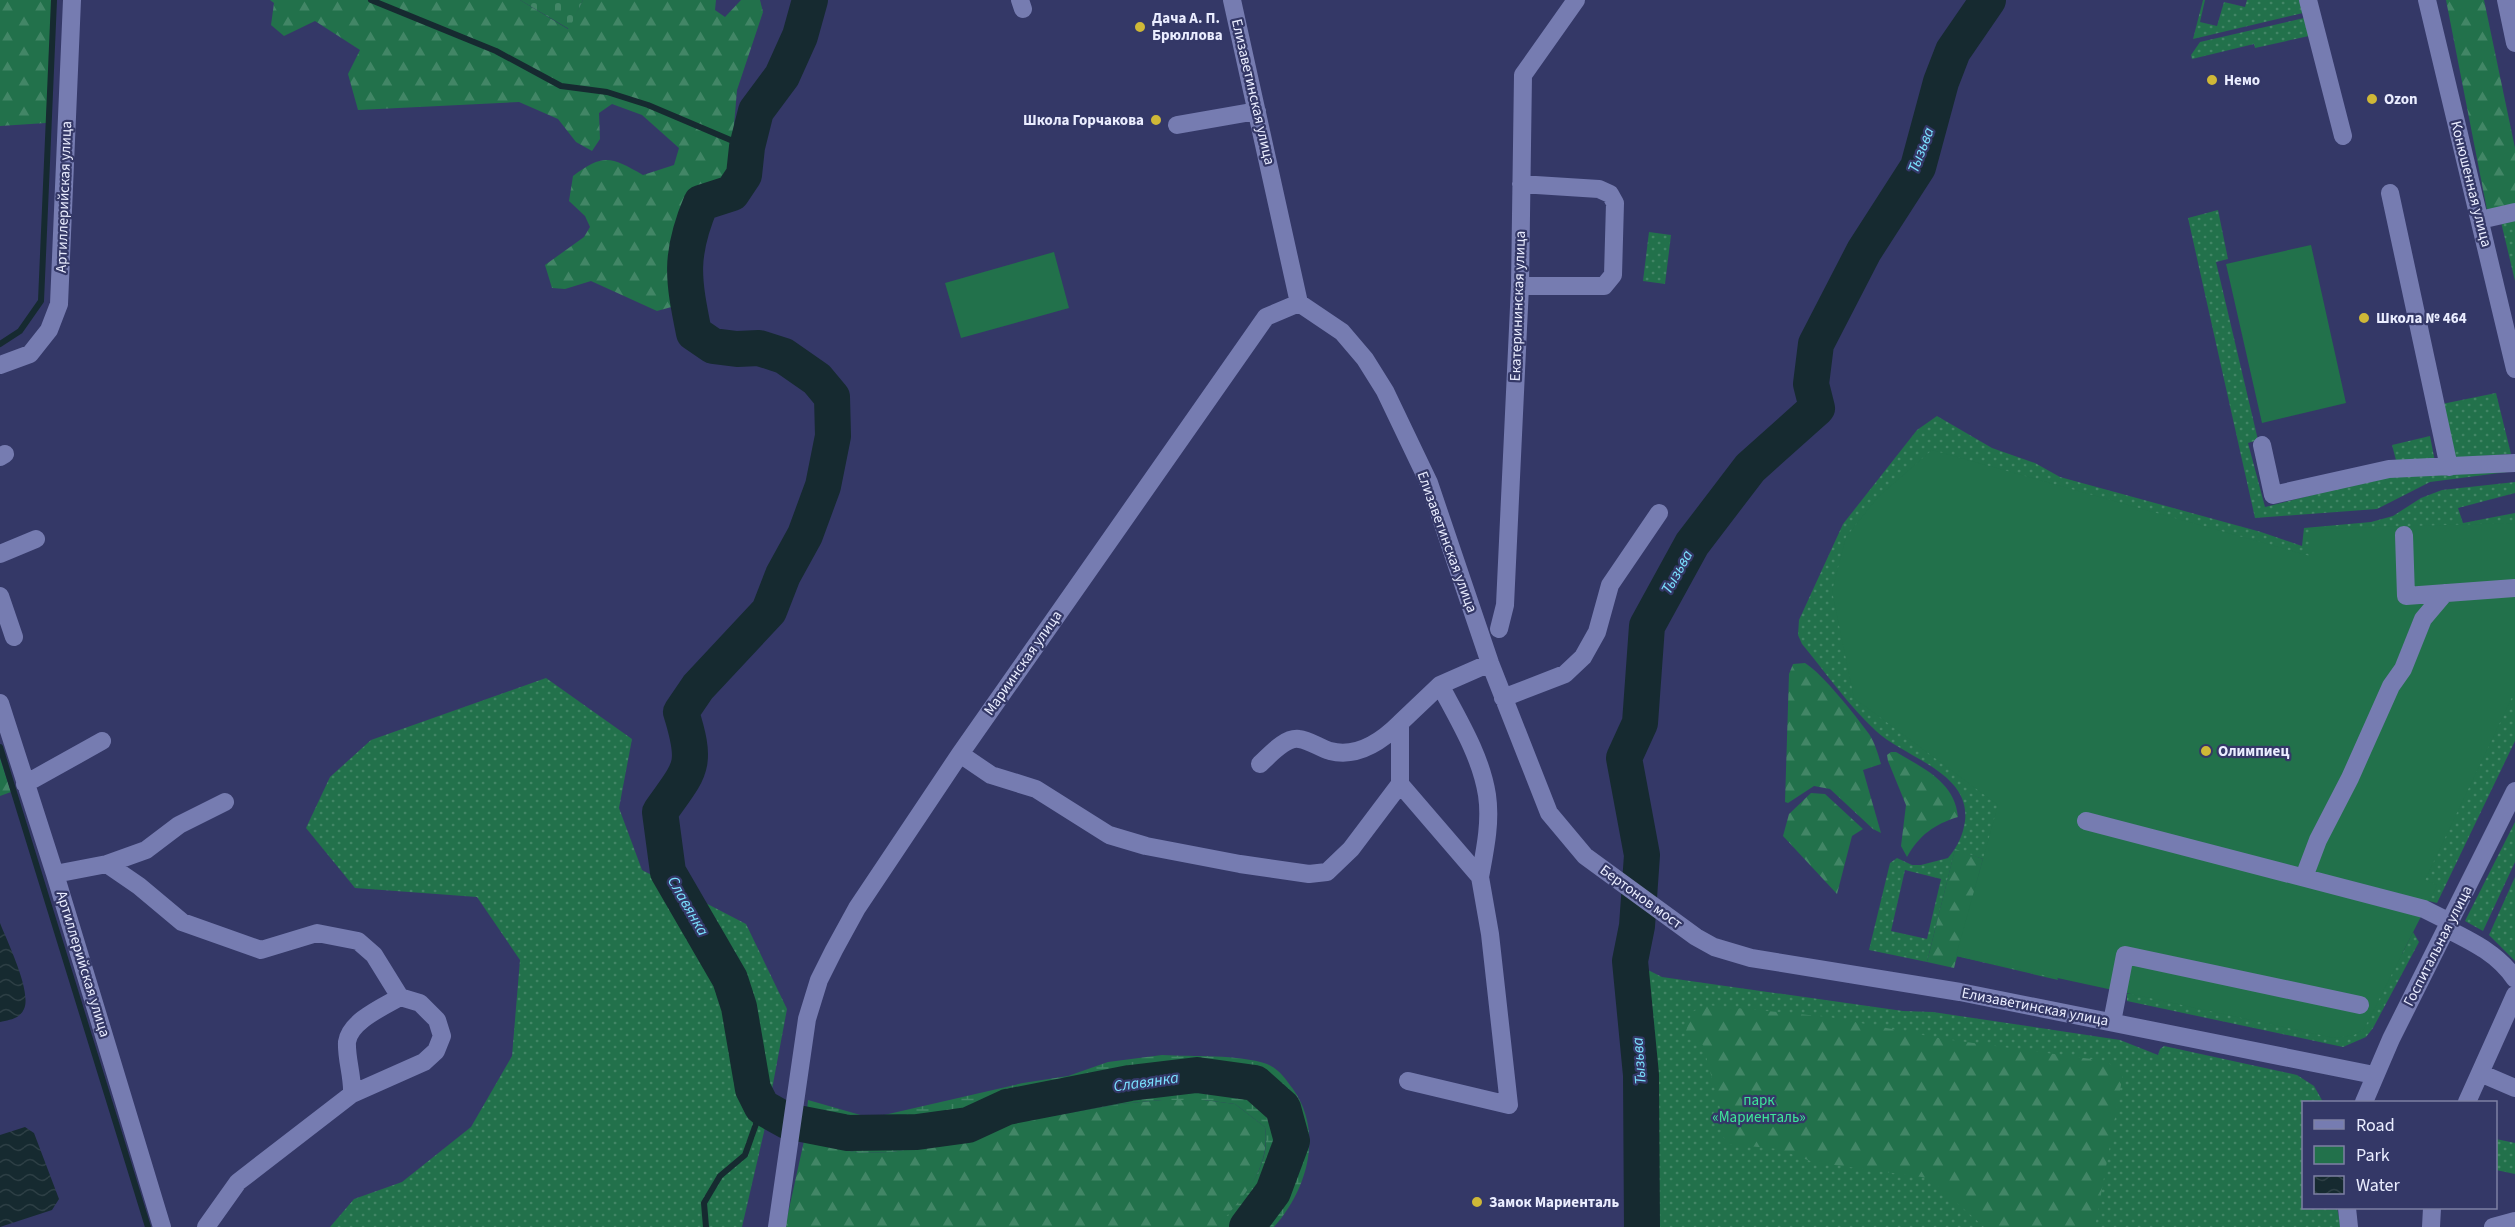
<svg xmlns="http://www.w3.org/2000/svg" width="2515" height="1227" font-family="'Source Sans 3',sans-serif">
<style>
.green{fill:url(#green-dots);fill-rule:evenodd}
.forest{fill:url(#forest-firs)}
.wetland{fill:url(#wetland-marsh)}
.cemetery{fill:url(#cemetery-stones)}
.pitch{fill:#22714b}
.water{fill:url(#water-waves)}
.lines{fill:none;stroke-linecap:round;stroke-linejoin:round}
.stream{stroke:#162a30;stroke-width:6}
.river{stroke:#162a30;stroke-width:36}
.minor{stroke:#767cb1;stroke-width:18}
.poi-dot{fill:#cfb837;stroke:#343867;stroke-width:2}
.labels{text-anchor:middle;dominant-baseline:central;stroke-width:4.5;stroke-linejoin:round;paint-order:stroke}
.poi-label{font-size:15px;font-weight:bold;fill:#eaedff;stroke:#343867;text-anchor:start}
.street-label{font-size:15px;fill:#eaedff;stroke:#343867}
.park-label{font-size:15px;fill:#3ee69a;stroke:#343867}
.water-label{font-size:16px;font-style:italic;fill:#7ae0fe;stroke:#343867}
</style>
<defs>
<pattern id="green-dots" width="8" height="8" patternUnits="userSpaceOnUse" patternTransform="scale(1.5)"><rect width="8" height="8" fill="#22714b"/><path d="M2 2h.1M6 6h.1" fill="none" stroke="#428666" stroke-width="1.8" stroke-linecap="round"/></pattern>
<pattern id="forest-firs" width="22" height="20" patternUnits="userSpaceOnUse" patternTransform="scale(1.5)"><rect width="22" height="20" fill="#22714b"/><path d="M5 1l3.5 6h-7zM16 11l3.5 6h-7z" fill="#428666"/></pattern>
<pattern id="wetland-marsh" width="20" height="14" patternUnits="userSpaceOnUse" patternTransform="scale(1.5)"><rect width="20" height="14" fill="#22714b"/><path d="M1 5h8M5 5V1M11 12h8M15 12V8" fill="none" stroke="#428666"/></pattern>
<pattern id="cemetery-stones" width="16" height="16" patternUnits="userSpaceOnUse" patternTransform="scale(1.5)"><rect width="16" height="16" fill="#22714b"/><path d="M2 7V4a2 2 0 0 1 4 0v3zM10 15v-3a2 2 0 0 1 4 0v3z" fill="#428666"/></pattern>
<pattern id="water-waves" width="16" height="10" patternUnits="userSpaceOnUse" patternTransform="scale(1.5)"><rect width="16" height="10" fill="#162a30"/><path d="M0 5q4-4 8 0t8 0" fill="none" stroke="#2d3f45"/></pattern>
</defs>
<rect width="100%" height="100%" fill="#343867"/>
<!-- green -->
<path class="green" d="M 2203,0 L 2205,0 L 2200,22 L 2217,26 L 2224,2 L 2245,7 L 2247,0 L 2299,0 L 2303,13 L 2193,39 Z
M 2304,18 L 2309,36 L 2255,48 L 2254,44 L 2192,59 L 2191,55 L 2200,42 Z
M 2218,210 L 2228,259 L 2216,262 L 2258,440 L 2248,443 L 2265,507 L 2383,477 L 2515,471 L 2430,482 L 2377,509 L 2255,518 L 2188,218 Z
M 2515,218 L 2515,281 L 2501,222 Z
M 1649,232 L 1671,235 L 1665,284 L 1643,281 Z
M 2496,393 L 2511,454 L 2455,458 L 2442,404 Z
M 1937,416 L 1992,448 L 2035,463 L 2060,477 L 2261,532 L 2302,546 L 2304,528 L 2371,522 L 2393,516 L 2421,498 L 2442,490 L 2515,482 L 2515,493 L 2458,508 L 2463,523 L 2515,513 L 2515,548 L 2331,631 L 2007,791 L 2058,980 L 1956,956 L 1983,859 L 1955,850 L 1927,962 L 1869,950 L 1890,863 L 1897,858 L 1912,865 L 1921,865 L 1948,858 C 1958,846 1963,835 1965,821 C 1971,772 1903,757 1876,731 C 1849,706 1826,673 1802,644 L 1798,635 L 1799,620 L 1843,524 L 1917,430 ZM 1905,870 L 1941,879 L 1927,939 L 1891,931 Z
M 2430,436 L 2435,462 L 2397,464 L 2392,445 Z
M 2515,626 L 2515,741 L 2437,903 L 2404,895 Z
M 546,678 L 632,739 L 619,808 L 642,870 L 746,924 L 787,1009 L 764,1132 L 742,1227 L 330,1227 L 354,1199 L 402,1182 L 471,1127 L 512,1056 L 520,960 L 477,897 L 355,888 L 306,828 L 330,777 L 371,740 Z
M 2515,822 L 2515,862 L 2483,931 L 2465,921 Z
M 2515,877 L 2515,961 L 2489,935 Z
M 2413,932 L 2419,942 L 2373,1028 L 2366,1037 L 2343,1047 L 2127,1001 L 2127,994 L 2402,954 Z
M 1630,961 L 1662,977 L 1903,1011 L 1933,1012 L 2120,1040 L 2158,1055 L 2160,1049 L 2164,1046 L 2297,1075 L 2314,1086 L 2323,1102 L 2304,1102 L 2304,1208 L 2337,1208 L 2341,1227 L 1642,1227 L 1641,1075 Z
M 2496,1139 L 2515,1143 L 2515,1174 L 2496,1170 Z"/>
<!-- forest -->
<path class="forest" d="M 0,0 L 53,0 L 46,123 L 0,126 Z
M 270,0 L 520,0 L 568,29 L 583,0 L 716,0 L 715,10 L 725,17 L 741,0 L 760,0 L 763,12 L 737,90 L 730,173 L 699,196 L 675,244 L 675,306 L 657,311 L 591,281 L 565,289 L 552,288 L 545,265 L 584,237 L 590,227 L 585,216 L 569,201 L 573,176 C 604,153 611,157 643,175 L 674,165 L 679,148 L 642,115 L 612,104 L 599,113 L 600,139 L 592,151 L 576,142 L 558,119 L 519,102 L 358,110 L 348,74 L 360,50 L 315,21 L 284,36 L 271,25 L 274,3 Z
M 2446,0 L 2484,0 L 2515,148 L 2515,205 L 2487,210 Z
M 1805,663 C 1823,674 1856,716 1869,734 C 1875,743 1878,754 1881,764 L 1863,770 L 1881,833 L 1873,829 L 1830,789 L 1814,786 L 1788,803 L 1785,802 L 1789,674 L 1793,664 Z
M 1891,752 L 1896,752 C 1923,768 1955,782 1958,817 C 1935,824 1919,835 1907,857 L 1901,846 L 1906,805 L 1888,761 L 1887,755 Z
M 0,758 L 11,792 L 0,796 Z
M 1811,793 L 1825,794 L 1863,829 L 1852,836 L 1837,894 L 1783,836 L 1789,814 Z
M 1955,849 L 1983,859 L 1954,968 L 1927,962 Z
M 1706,1005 L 1829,1017 L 1944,1039 L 2106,1061 L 2123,1074 L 2095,1227 L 1984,1227 L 1929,1178 L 1813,1162 L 1778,1149 L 1729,1144 L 1721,1134 L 1724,1123 L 1703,1045 L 1686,1031 L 1692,1012 Z
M 1162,1100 L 1204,1100 L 1235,1104 L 1265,1127 C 1271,1167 1243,1200 1217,1227 L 785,1227 L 804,1141 L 859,1153 L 892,1152 L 928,1146 L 984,1128 L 1120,1104 Z"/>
<!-- wetland -->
<path class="wetland" d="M 1162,1055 C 1193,1057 1238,1054 1267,1064 C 1279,1069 1285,1078 1293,1089 C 1324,1133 1307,1190 1274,1227 L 1217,1227 C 1242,1198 1272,1168 1265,1127 L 1235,1104 L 1204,1100 L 1162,1100 L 1120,1104 L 984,1128 L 928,1146 L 892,1152 L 859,1153 L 804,1141 L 808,1100 L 871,1118 L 1023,1083 L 1068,1076 L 1108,1062 Z"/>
<!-- cemetery -->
<path class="cemetery" d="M 520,0 L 583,0 L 569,29 Z"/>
<!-- pitch -->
<path class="pitch" d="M 2311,245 L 2346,403 L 2262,423 L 2226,264 Z
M 1054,252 L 1069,308 L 961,338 L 945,283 Z
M 1932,450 L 2310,556 L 2310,529 L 2515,523 L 2515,691 L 2425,880 L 2437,885 L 2364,1029 L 2354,1035 L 2334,1038 L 1956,956 L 1998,805 L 1854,698 L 1832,591 L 1846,537 L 1878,497 Z"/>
<!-- water -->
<path class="water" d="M 0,923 C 7,941 32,992 24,1009 C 20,1019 9,1020 0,1022 Z
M 25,1127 L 34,1133 L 59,1199 L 52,1210 L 0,1227 L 0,1135 Z"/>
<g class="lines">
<!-- stream -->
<path class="stream" d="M 371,0 L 496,51 L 561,86 L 607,92 L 648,105 L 747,147
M 0,344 L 20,331 L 41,301 L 54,0
M 0,747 L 148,1227
M 706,1227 L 704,1203 L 720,1176 L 745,1155 L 762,1107"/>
<!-- river -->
<path class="river" d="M 810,0 L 800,36 L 782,76 L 756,111 L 747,147 L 744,175 L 732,193 L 701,203 C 679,255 683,279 694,333 L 713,346 L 737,349 L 759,348 L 784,356 L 817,379 L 832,397 L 833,436 L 823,486 L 805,535 L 783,575 L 769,611 L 698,687 L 681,712 C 698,767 691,768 660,812 L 668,872 L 730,979 L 739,1007 L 753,1089 L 762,1107 L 787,1121 L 848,1133 L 917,1132 L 968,1125 L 1007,1107 L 1130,1083 L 1197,1075 L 1255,1083 L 1283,1108 L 1292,1141 L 1273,1192 L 1247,1227
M 1642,1227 L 1641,1075 L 1630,961 L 1637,926 L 1642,855 L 1624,758 L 1640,723 L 1647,626 L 1692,544 L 1750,468 L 1817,408 L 1811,384 L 1816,344 L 1864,251 L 1918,167 L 1941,82 L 1953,51 L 1988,0"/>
<!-- minor -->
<path class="minor" d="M 1020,0 L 1023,9
M 1232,0 L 1299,303 L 1342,332 L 1365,359 L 1385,391 L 1429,483 L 1490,663 L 1549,813 L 1585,856 L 1696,937 L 1714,947 L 1751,958 L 1960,992 L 2374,1075
M 2308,0 L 2343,136
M 2427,0 L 2515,369
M 2506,0 L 2515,43
M 1177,125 L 1257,111
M 2390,193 L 2449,467
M 2480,220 L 2515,212
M 1520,286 L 1604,286 L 1613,275 L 1615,203 L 1610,194 L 1599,189 L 1521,184
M 0,365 L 30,354 L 49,330 L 59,304 L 72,0
M 2262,445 L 2273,495 L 2389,469 L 2515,463
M 0,457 L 5,454
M 2404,535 L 2406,596 L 2515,588
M 0,554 L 36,539
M 0,596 L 14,637
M 1499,629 L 1505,605 L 1520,286 L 1523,75 L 1576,0
M 1440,685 C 1458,719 1481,756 1487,795 C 1491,822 1485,850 1480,877
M 1503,698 L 1565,674 L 1583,657 L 1597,632 L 1610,585 L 1659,513
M 0,703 L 55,874 L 162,1227
M 960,754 L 991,775 L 1036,789 L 1109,835 L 1146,846 L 1240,864 L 1309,874 L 1327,872 L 1351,849 L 1400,784
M 1260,764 C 1270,755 1285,737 1299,739 C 1309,740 1320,748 1330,751 C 1357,758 1382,741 1400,723
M 25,784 L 102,741
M 2086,821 L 2424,909 L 2450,922
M 107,864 L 146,850 L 179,825 L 225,802
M 55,874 L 107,864 L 139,886 L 182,922 L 261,950 L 317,933 L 358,941 L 374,955 L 400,997 L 420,1003 L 437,1020 L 442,1036 L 436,1051 L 424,1062 L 352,1094 L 238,1182 L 206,1227
M 2304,877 L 2318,840 L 2350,778 L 2391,686 L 2403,669 L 2423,619 L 2445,593
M 2447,929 C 2473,942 2498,954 2515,979
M 2112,1022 L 2125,955 L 2360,1005
M 2480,1073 L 2515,1088
M 1408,1081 L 1509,1105 L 1490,934 L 1480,877 L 1400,784 L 1400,723 L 1440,685 L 1490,663
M 352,1094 C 353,1077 346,1058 347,1042 C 350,1021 383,1007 400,997
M 2364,1102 L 2391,1039 L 2515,791
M 2467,1102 L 2515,995
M 2347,1208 L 2349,1227
M 777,1227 L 807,1019 L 819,980 L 834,950 L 857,908 L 960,754 L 1266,317 L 1299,303
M 2431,1227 L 2432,1208
M 2493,1227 L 2515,1221"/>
</g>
<!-- markers -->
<g class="poi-dot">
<circle cx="1140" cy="27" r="6"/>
<circle cx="2212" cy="80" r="6"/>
<circle cx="2372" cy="99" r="6"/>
<circle cx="1156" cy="120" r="6"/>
<circle cx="2364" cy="318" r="6"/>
<circle cx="2206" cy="751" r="6"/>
<circle cx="1477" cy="1202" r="6"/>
</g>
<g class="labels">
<!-- poi labels -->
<g class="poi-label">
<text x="1152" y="18">Дача А. П.<tspan x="1152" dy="17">Брюллова</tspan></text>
<text x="2224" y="80">Немо</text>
<text x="2384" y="99">Ozon</text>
<text x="1144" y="120" text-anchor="end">Школа Горчакова</text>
<text x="2376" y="318">Школа № 464</text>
<text x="2218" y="751">Олимпиец</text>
<text x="1489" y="1202">Замок Мариенталь</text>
</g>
<!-- street labels -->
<g class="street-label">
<text transform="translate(1253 92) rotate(77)">Елизаветинская улица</text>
<text transform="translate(2471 184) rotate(76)">Конюшенная улица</text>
<text transform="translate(64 197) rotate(-88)">Артиллерийская улица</text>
<text transform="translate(1518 306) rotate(-88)">Екатерининская улица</text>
<text transform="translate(1447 542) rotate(70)">Елизаветинская улица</text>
<text transform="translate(1023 663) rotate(-55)">Мариинская улица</text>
<text transform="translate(1641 897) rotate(36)">Бертонов мост</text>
<text transform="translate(2438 946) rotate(-63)">Госпитальная улица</text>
<text transform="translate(83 964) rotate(73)">Артиллерийская улица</text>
<text transform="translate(2035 1007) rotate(11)">Елизаветинская улица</text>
</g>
<!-- park labels -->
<g class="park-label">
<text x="1759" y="1100">парк<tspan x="1759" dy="17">«Мариенталь»</tspan></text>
</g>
<!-- water labels -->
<g class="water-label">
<text transform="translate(1921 150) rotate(-69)">Тызьва</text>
<text transform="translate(1677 572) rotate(-61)">Тызьва</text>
<text transform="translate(688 906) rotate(60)">Славянка</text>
<text transform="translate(1639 1061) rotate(-94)">Тызьва</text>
<text transform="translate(1146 1082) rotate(-8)">Славянка</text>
</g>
</g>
<!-- legend -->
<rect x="2302" y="1101" width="195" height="108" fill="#343867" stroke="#7d80a4" stroke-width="1.5"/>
<rect x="2314" y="1120" width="30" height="9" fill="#767cb1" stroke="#7d80a4" stroke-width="1.5"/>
<text x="2356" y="1131" font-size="18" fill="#eaedff">Road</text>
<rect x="2314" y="1146" width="30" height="18" fill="#22714b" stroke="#7d80a4" stroke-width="1.5"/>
<text x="2356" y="1161" font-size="18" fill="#eaedff">Park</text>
<rect x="2314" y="1176" width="30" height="18" fill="url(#water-waves)" stroke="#7d80a4" stroke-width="1.5"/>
<text x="2356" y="1191" font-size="18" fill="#eaedff">Water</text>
</svg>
